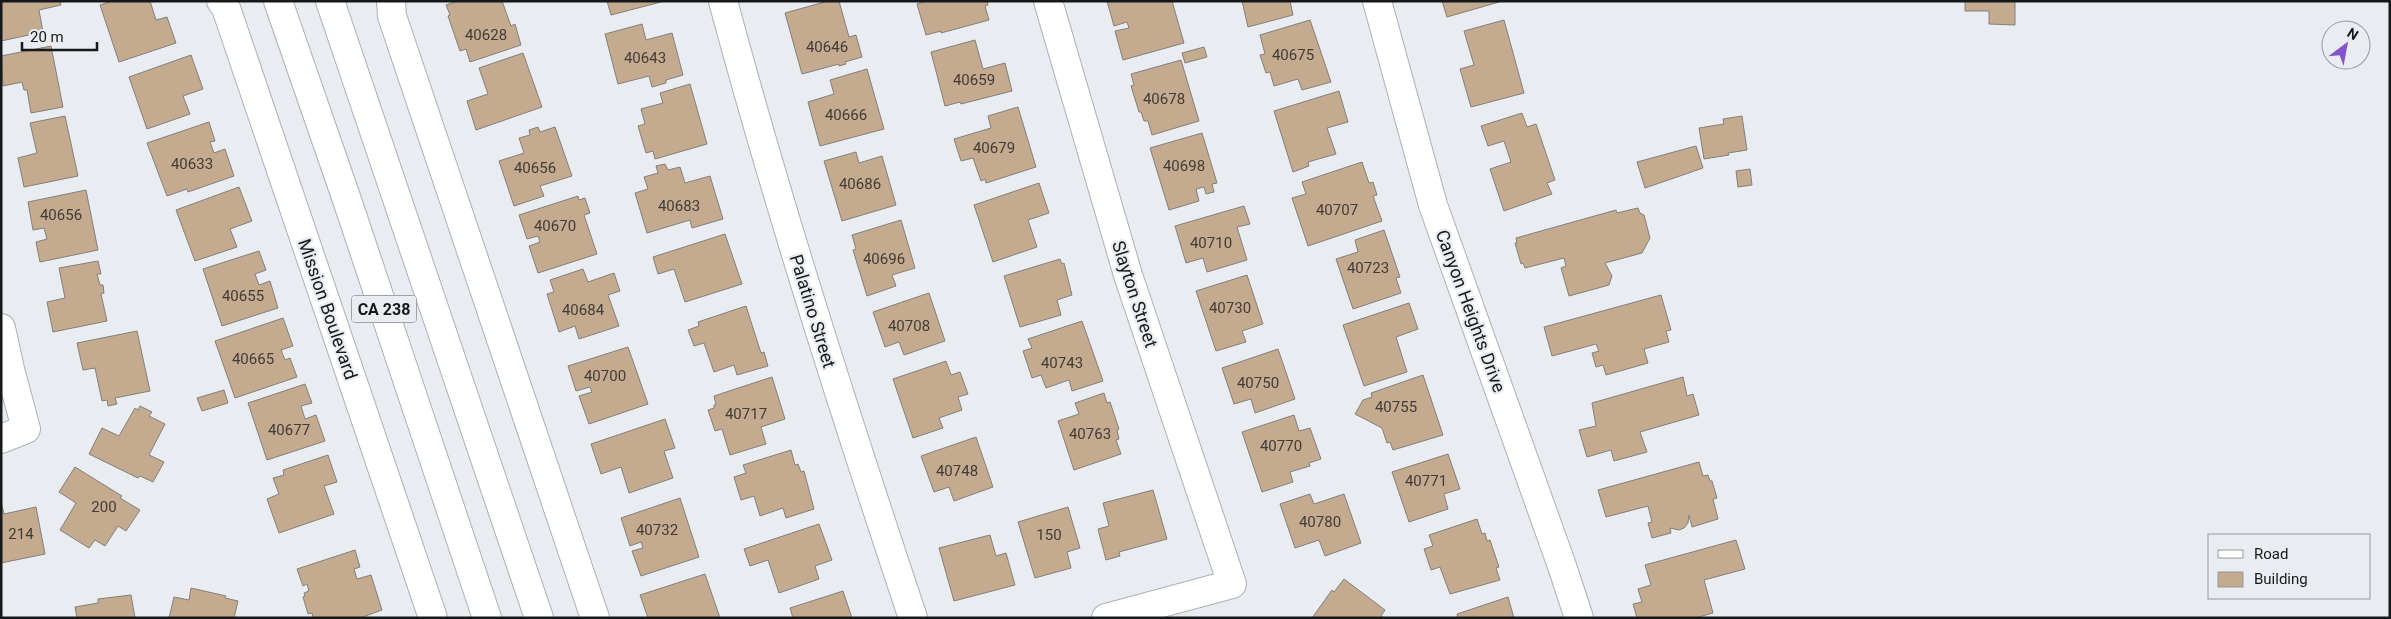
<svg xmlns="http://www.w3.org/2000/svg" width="2391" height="619" font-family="Roboto,sans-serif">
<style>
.building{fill:#c4aa8e;stroke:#837f7a}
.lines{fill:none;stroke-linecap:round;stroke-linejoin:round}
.minor-casing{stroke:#acb0b4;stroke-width:30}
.major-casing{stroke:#acb0b4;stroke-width:30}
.minor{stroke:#fff;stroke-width:28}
.major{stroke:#fff;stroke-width:28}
.labels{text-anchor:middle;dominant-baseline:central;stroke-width:4.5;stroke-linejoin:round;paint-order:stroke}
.number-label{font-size:15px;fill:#423c37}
.shield{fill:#e9edf2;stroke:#56585b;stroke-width:1}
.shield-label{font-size:16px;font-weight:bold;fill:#17181a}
.street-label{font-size:18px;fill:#17181a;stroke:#e9edf2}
</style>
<rect width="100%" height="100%" fill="#e9edf2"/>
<!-- building -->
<path class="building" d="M 1,1 L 60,1 L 61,5 L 39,10 L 43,32 L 1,41 Z
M 112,1 L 150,1 L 156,20 L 167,17 L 176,43 L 119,62 L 100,5 Z
M 457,1 L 502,1 L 511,26 L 515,24 L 521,45 L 470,62 L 466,49 L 460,51 L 448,16 L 450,15 L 446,5 Z
M 607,1 L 661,1 L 661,2 L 611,15 Z
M 828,1 L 839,1 L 849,37 L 856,35 L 862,57 L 845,62 L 846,64 L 839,66 L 839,64 L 802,74 L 785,13 Z
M 927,1 L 987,1 L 988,5 L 985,6 L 989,20 L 941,33 L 941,31 L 926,35 L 917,4 Z
M 1107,1 L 1172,1 L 1184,43 L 1123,60 L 1115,31 L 1129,28 L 1127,22 L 1114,26 Z
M 1242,1 L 1290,1 L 1293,15 L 1248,27 Z
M 1442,1 L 1499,1 L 1499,2 L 1447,17 Z
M 1965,1 L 2015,1 L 2015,25 L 1989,24 L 1989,11 L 1965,11 Z
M 1310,20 L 1331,82 L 1302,90 L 1298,79 L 1274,86 L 1270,72 L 1266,73 L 1260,55 L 1265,54 L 1260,35 Z
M 1504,20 L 1524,93 L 1471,107 L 1460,69 L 1474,65 L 1464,31 Z
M 642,24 L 646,40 L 672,33 L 683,75 L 666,80 L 666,83 L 652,87 L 649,76 L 618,84 L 605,34 Z
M 975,40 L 983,69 L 1005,63 L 1012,91 L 961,104 L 960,102 L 945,106 L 931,52 Z
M 51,46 L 63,107 L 31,113 L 27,90 L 24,90 L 22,82 L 3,86 L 1,56 Z
M 1204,47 L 1207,57 L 1185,63 L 1182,53 Z
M 523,53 L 542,107 L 476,130 L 467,101 L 488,94 L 479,68 Z
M 191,55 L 203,89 L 183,96 L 190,114 L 147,129 L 129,77 Z
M 1181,60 L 1199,121 L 1152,135 L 1148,121 L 1144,121 L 1141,112 L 1139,112 L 1131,86 L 1134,85 L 1131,74 Z
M 867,69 L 884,129 L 820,146 L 808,102 L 834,94 L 830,80 Z
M 690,84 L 707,144 L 655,159 L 653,151 L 646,153 L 638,126 L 645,124 L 641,109 L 663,103 L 660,93 Z
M 1339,91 L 1348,122 L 1327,128 L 1336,154 L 1308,162 L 1309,166 L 1293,172 L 1274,111 Z
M 1018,107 L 1036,167 L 986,183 L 985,179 L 981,181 L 973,158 L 961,161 L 954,139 L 991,128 L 988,116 Z
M 1522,113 L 1527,127 L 1536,124 L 1555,180 L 1547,183 L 1552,194 L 1504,211 L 1490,169 L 1511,162 L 1504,141 L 1488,146 L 1481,126 Z
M 65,116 L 78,176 L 24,187 L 18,158 L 37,153 L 30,123 Z
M 1742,116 L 1747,150 L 1728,153 L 1729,155 L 1704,159 L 1699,128 L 1724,124 L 1723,119 Z
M 209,122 L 215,141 L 210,142 L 214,153 L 225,149 L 234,176 L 188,192 L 187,189 L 167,196 L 147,143 Z
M 538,127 L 540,132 L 555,127 L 572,176 L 540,186 L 544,196 L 514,206 L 499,161 L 524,153 L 519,138 L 530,135 L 529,130 Z
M 1202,133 L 1217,183 L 1212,184 L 1214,192 L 1206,194 L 1204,187 L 1196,189 L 1199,201 L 1169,210 L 1150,148 Z
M 1696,146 L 1703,168 L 1645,188 L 1637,162 Z
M 856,152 L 859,163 L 882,156 L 896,205 L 842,221 L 824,161 Z
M 1362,162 L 1369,183 L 1373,182 L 1377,195 L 1373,196 L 1382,221 L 1308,246 L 1292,198 L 1306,194 L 1302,182 Z
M 665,164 L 668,170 L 680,167 L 685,183 L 710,176 L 723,219 L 692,228 L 690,220 L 647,233 L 635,193 L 648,189 L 644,177 L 658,173 L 656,166 Z
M 1750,169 L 1752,185 L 1738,187 L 1736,171 Z
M 1039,183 L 1049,213 L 1028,220 L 1037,247 L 993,262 L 974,205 Z
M 239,187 L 252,221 L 230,229 L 237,247 L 195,261 L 176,210 Z
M 86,190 L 98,250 L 40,262 L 36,242 L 47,239 L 44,228 L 33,230 L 28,202 Z
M 578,196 L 579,200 L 585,198 L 590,213 L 584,215 L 597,254 L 538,273 L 529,246 L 540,242 L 538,236 L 527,239 L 519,215 Z
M 1244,206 L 1250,224 L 1237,227 L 1247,260 L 1207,272 L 1203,258 L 1186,263 L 1175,226 Z
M 1638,208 L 1640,213 L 1644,215 L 1650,238 L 1642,253 L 1605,263 L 1612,276 L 1609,285 L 1569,296 L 1561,268 L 1566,266 L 1564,258 L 1525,268 L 1523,263 L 1521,264 L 1515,243 L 1517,243 L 1516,238 L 1616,210 L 1617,213 Z
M 901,220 L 915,268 L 892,275 L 896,286 L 867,296 L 853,250 L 856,249 L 852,235 Z
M 1384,230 L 1400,277 L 1396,278 L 1401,293 L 1353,309 L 1336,259 L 1358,252 L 1355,240 Z
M 725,234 L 742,284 L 685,302 L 674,269 L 658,274 L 653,257 Z
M 259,251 L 266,270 L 255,274 L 259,285 L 270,281 L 278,308 L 222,326 L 203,269 Z
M 1060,259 L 1062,264 L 1064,263 L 1072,295 L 1057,300 L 1061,315 L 1020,327 L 1004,276 Z
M 98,261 L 101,274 L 97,274 L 100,285 L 103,285 L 104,293 L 101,294 L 107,321 L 53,332 L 47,302 L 65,298 L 59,268 Z
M 583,269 L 588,282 L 614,273 L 620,291 L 608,295 L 619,326 L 579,339 L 575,326 L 559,332 L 547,294 L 554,292 L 550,280 Z
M 1247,275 L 1263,324 L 1242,331 L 1246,342 L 1216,351 L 1196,291 Z
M 929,293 L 945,341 L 904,355 L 899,342 L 885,347 L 873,312 Z
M 1661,295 L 1671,330 L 1666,331 L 1669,342 L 1644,349 L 1648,363 L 1606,375 L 1603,365 L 1596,367 L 1592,353 L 1599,351 L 1596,344 L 1552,356 L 1544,327 Z
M 1409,303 L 1418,329 L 1396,337 L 1407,372 L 1364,386 L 1343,325 Z
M 746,306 L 761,353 L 764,352 L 768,366 L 737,375 L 734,365 L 714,372 L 704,343 L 694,346 L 688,330 L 699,326 L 698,322 Z
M 283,318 L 293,346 L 281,350 L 285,360 L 290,358 L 297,377 L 235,398 L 215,341 Z
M 1082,321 L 1103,381 L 1072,391 L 1069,380 L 1046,388 L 1041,375 L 1032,378 L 1023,351 L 1032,348 L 1028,339 Z
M 137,331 L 150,391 L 115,398 L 117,404 L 108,406 L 107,400 L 102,401 L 95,368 L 83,370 L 77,343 Z
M 628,347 L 648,404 L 589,424 L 579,396 L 592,392 L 590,387 L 576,391 L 568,366 Z
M 1278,349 L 1295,399 L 1255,413 L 1251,399 L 1234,404 L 1222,368 Z
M 946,361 L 951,375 L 960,372 L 968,394 L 958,397 L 962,410 L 939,418 L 943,428 L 913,438 L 893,379 Z
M 1423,375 L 1443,435 L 1393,450 L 1390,442 L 1387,443 L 1382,428 L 1355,414 L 1363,400 L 1372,397 L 1371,393 Z
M 772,377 L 785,419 L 761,427 L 766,444 L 730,455 L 722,429 L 715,431 L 708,410 L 714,408 L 714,405 L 716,405 L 714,396 Z
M 1683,377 L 1687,396 L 1693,394 L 1699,415 L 1640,432 L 1647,452 L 1614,461 L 1611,450 L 1587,457 L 1579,430 L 1596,426 L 1592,403 Z
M 305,384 L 312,403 L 301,406 L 305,419 L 316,415 L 325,441 L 267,460 L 248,403 Z
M 224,390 L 228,403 L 202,411 L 197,398 Z
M 1104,393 L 1107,403 L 1110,402 L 1119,429 L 1117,430 L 1119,439 L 1116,440 L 1121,454 L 1074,470 L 1058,421 L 1079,414 L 1075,403 Z
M 140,406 L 152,412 L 149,416 L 165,424 L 149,455 L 164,462 L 153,482 L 140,476 L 138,478 L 89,454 L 102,428 L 119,436 L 135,408 L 138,410 Z
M 1294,415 L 1299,431 L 1310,428 L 1321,459 L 1309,463 L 1310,466 L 1290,472 L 1293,482 L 1262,492 L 1242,432 Z
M 665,419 L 675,448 L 664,451 L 673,478 L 629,493 L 621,467 L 601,474 L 591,444 Z
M 976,437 L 993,487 L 954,501 L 949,487 L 934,492 L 921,456 Z
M 791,450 L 795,465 L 798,464 L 801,472 L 804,471 L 814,509 L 786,518 L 783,508 L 760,516 L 754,496 L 741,500 L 734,477 L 746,473 L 743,465 Z
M 1448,454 L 1460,489 L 1444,494 L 1448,509 L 1409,522 L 1392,472 Z
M 328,455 L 337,482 L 324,486 L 334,514 L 279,533 L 267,499 L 279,494 L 273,478 L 284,475 L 283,470 Z
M 1699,462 L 1703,476 L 1708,475 L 1710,481 L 1712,481 L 1717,498 L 1713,499 L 1718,519 L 1692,527 L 1689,515 L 1688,523 L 1684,528 L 1679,530 L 1670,528 L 1671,533 L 1652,538 L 1648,523 L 1652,522 L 1648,506 L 1606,517 L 1598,490 Z
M 75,467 L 122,496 L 120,498 L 140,510 L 126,531 L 118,526 L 105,546 L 95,540 L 89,548 L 60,530 L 76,503 L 59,492 Z
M 1153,490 L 1167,539 L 1119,552 L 1120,556 L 1106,560 L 1098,529 L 1109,526 L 1103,503 Z
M 1310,494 L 1314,504 L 1344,494 L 1361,543 L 1325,556 L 1319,540 L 1295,548 L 1280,504 Z
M 680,498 L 699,557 L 641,576 L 632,551 L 643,548 L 641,542 L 630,546 L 621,518 Z
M 1,502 L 4,514 L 36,507 L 45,554 L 1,563 Z
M 1068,507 L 1080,548 L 1067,552 L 1071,568 L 1035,578 L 1018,522 Z
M 1477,519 L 1482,534 L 1485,533 L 1487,541 L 1490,540 L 1499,567 L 1496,568 L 1500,580 L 1450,594 L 1440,567 L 1431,570 L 1424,549 L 1433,546 L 1429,535 Z
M 819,524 L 832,560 L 815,566 L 819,579 L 779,593 L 768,560 L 750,566 L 744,549 Z
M 990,535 L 996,556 L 1006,553 L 1015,585 L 954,601 L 939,548 Z
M 1736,540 L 1745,569 L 1704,580 L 1713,613 L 1695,618 L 1637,618 L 1633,604 L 1642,602 L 1638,589 L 1651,585 L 1645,565 Z
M 355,550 L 360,567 L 354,569 L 357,579 L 371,575 L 382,610 L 360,618 L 313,618 L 312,613 L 308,614 L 303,597 L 305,596 L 304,593 L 309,591 L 307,584 L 303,586 L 297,569 Z
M 705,574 L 720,618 L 648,618 L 640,595 Z
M 1344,579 L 1385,610 L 1381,616 L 1384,618 L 1312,618 L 1332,590 L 1334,592 Z
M 191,588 L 226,596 L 225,598 L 238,601 L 234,618 L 169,618 L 174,597 L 189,600 Z
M 843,591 L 852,618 L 793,618 L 790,608 Z
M 131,595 L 135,618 L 77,618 L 75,607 L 98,603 L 98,599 Z
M 1508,597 L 1514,618 L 1458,618 L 1457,614 Z"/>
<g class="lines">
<!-- minor casing -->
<g class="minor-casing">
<path id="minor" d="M 221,1 L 226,8 L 433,618
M 391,1 L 392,16 L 595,618
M 723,1 C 779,209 845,414 913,618
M 1048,1 L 1128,275 L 1232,584 L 1106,618
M 1377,1 L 1433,205 L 1562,566 L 1579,618
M 1,328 L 10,369 L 26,429 L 1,439"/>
</g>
<!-- major casing -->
<g class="major-casing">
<path id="major" d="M 278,1 L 347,200 L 487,618
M 330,1 L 539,618"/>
</g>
<!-- minor -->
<use href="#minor" class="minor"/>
<!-- major -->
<use href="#major" class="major"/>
</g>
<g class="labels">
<!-- number labels -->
<g class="number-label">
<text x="486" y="35">40628</text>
<text x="827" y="47">40646</text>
<text x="1293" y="55">40675</text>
<text x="645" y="58">40643</text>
<text x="974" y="80">40659</text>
<text x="1164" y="99">40678</text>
<text x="846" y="115">40666</text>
<text x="994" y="148">40679</text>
<text x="192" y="164">40633</text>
<text x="1184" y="166">40698</text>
<text x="535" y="168">40656</text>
<text x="860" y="184">40686</text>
<text x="679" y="206">40683</text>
<text x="1337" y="210">40707</text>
<text x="61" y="215">40656</text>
<text x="555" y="226">40670</text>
<text x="1211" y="243">40710</text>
<text x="884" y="259">40696</text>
<text x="1368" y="268">40723</text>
<text x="243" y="296">40655</text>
<text x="1230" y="308">40730</text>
<text x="583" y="310">40684</text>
<text x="909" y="326">40708</text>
<text x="253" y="359">40665</text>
<text x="1062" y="363">40743</text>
<text x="605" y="376">40700</text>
<text x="1258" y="383">40750</text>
<text x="1396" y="407">40755</text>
<text x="746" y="414">40717</text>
<text x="289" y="430">40677</text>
<text x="1090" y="434">40763</text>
<text x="1281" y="446">40770</text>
<text x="957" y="471">40748</text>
<text x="1426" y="481">40771</text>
<text x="104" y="507">200</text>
<text x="1320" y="522">40780</text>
<text x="657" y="530">40732</text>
<text x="21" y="534">214</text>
<text x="1049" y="535">150</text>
</g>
<!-- shield labels -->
<rect class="shield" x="351.5" y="295.5" width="65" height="27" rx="4"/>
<g class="shield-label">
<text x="384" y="309">CA 238</text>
</g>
<!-- street labels -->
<g class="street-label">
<text transform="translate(1135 294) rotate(72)">Slayton Street</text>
<text transform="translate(328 309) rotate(71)">Mission Boulevard</text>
<text transform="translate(813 311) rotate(73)">Palatino Street</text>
<text transform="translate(1471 311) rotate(70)">Canyon Heights Drive</text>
</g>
</g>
<!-- border -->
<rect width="2391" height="619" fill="none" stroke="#17181a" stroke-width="5"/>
<!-- legend -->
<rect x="2208" y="534" width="162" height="65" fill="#e9edf2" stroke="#95989c"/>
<rect x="2218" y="550" width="25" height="8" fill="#ffffff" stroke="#95989c"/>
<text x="2254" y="559" font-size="15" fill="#17181a">Road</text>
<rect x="2218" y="572" width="25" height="15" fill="#c4aa8e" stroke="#95989c"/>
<text x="2254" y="584" font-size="15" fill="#17181a">Building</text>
<!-- north arrow -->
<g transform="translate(2346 45) rotate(32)"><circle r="24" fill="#e9edf2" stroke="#95989c"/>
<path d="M0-4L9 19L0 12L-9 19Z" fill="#8354cc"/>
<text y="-8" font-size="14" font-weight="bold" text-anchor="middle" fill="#17181a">N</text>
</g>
<!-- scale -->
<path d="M22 42v8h75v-8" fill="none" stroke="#17181a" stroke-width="2.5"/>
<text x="30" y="42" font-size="15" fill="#17181a" stroke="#e9edf2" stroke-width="4" paint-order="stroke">20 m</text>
</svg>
